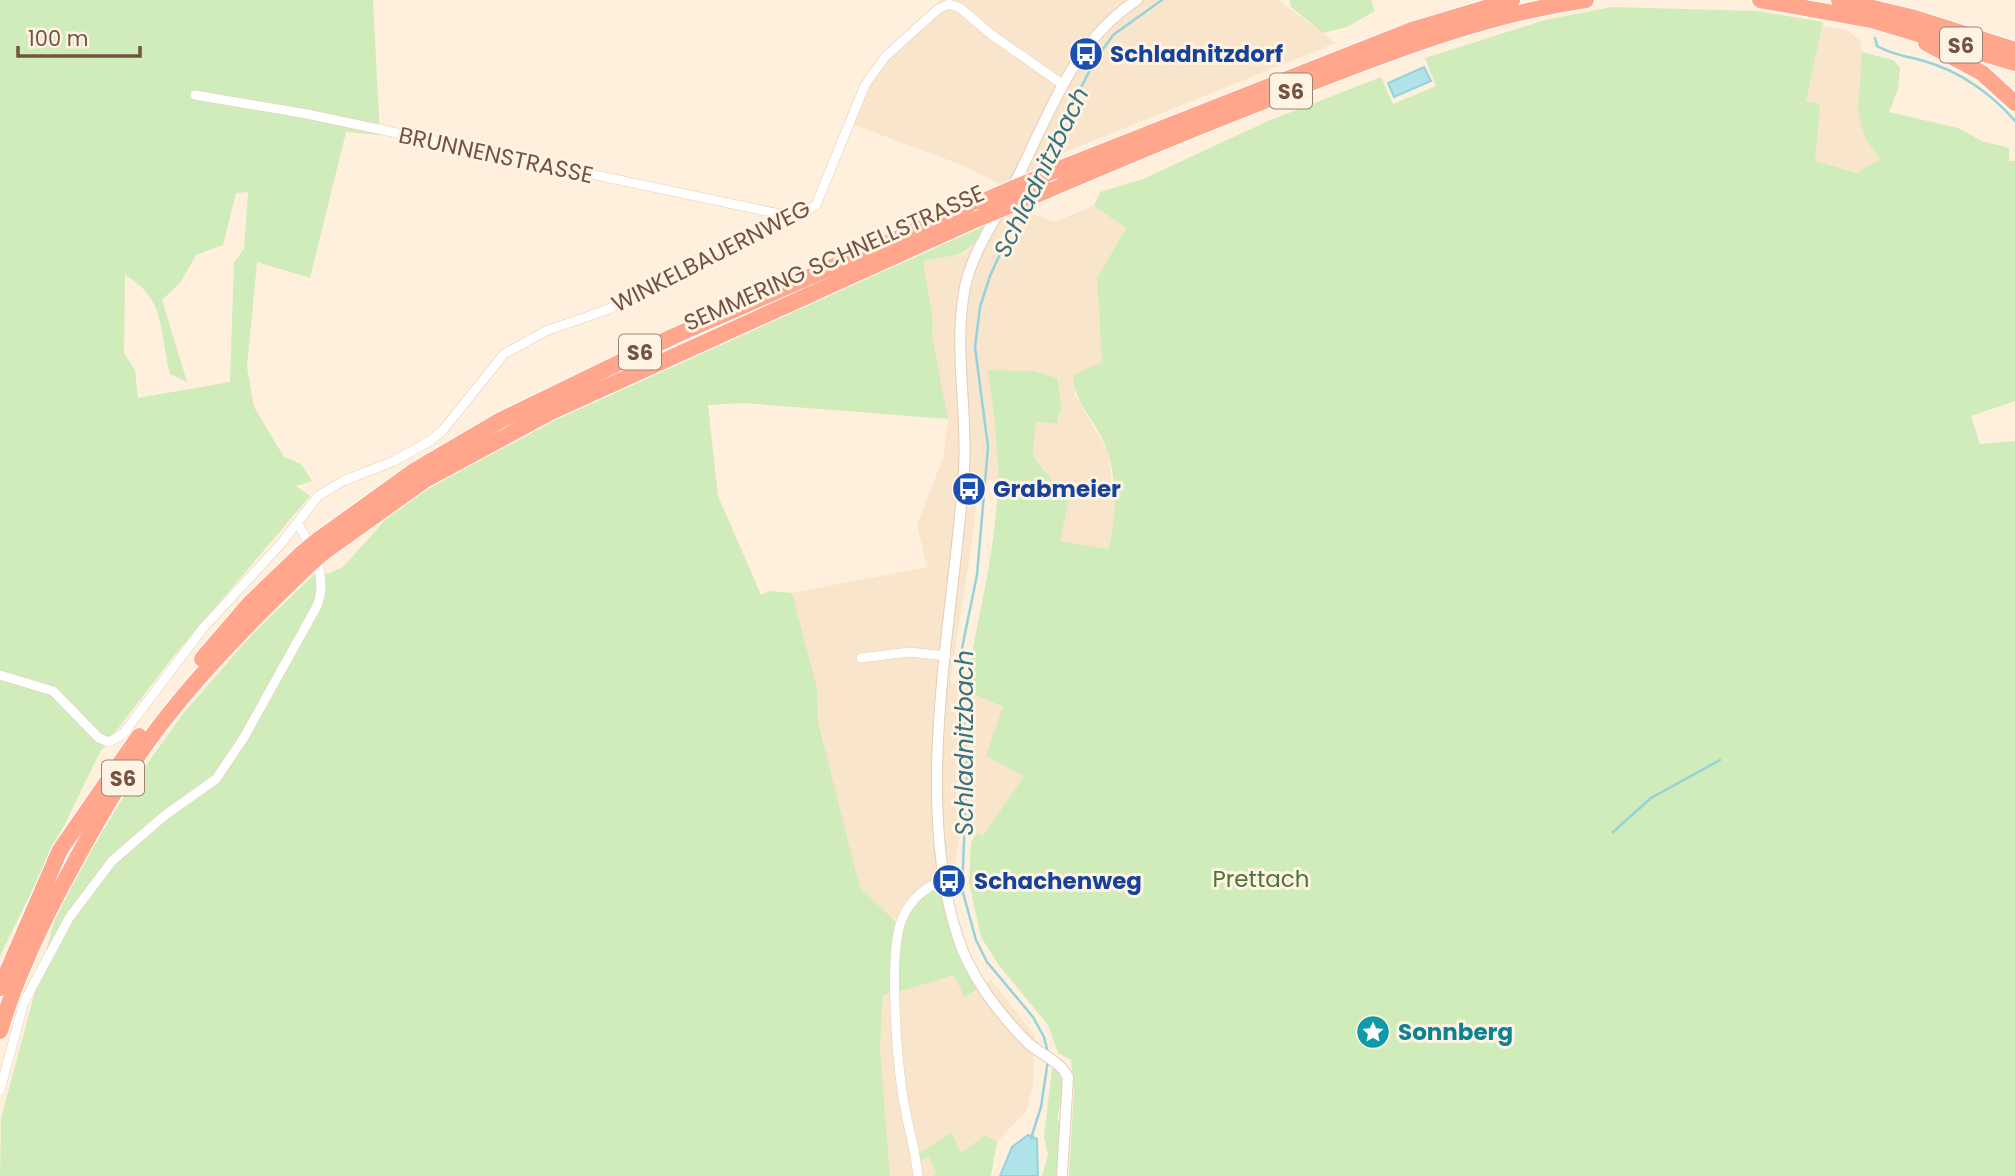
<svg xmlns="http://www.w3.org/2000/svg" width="2015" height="1176" font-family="Poppins,sans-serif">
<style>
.residential{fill:#f9e4cc}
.green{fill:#d0ecba;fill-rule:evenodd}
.water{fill:#afe2e9;stroke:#95d3dc;stroke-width:2}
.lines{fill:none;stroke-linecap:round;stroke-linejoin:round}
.stream{stroke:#95d3dc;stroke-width:2.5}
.minor-casing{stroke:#e4cdbb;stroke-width:10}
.tertiary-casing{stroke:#e4cdbb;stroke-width:12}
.motorway-casing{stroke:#fff;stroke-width:18}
.minor{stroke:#fff;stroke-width:9}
.tertiary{stroke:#fff;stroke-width:10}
.motorway{stroke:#ffa68c;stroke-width:16}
.motorway-bridge-casing{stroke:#fff;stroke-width:18;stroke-linecap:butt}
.motorway-bridge{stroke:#ffa68c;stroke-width:16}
.labels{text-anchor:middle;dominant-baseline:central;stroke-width:6;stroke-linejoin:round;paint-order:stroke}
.shield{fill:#fff3e4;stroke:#9e8373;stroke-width:2}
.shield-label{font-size:21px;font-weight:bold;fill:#755343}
.transit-label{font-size:23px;font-weight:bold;fill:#164399;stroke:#fff3e4;text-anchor:start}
.street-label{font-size:23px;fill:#755343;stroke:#fff3e4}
.park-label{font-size:23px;fill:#4c7638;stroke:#fff3e4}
.culture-label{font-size:23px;font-weight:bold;fill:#0d838f;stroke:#fff3e4;text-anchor:start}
.water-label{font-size:24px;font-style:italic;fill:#36737d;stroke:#fff3e4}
</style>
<rect width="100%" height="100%" fill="#fef0dc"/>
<!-- residential -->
<path class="residential" d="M 940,0 L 1278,0 L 1336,43 L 1060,154 L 1032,214 L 1054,222 L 1094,206 L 1126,227 L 1097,278 L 1102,362 L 1074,393 L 1108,452 L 1116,514 L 1108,550 L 1060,541 L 1053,482 L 1033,456 L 1036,422 L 1058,424 L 1058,414 L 997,433 L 998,480 L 978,479 L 973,535 L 950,682 L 1003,707 L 1024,776 L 983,836 L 961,828 L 952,883 L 941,886 L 903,922 L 887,916 L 860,888 L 818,722 L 817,688 L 792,593 L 927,567 L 917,525 L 943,458 L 948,422 L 932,336 L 933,319 L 923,261 L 966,253 L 985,226 L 1001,185 L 967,167 L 844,121 L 860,86 L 883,53 Z
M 1822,26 L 1846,30 L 1860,40 L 1863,60 L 1859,78 L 1865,138 L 1880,159 L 1858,173 L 1814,161 L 1820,104 L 1806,101 Z
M 954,975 L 964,997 L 991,980 L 1035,1036 L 1033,1085 L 1027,1110 L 997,1142 L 985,1135 L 961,1153 L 950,1132 L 919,1155 L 929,1157 L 936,1172 L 933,1176 L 890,1176 L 880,1047 L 883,995 Z"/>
<!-- green -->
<path class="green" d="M 0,0 L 373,0 L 380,135 L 346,132 L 310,278 L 257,262 L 247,367 L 254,407 L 284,457 L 301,464 L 312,481 L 296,486 L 310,496 L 172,658 L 100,752 L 0,956 ZM 248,192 L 244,249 L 234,262 L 230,382 L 138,398 L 135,370 L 124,353 L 125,275 C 167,299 159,332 170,374 L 187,382 L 162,300 L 180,283 L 196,255 L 223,245 L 236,193 Z
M 1290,0 L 1371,0 L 1375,11 L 1347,27 L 1323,33 L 1291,7 Z
M 1612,7 L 1757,11 L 1823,22 L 1806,101 L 1820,104 L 1815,161 L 1857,173 L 1880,159 L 1865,138 L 1858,110 L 1862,52 L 1893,60 L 1900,67 L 1898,89 L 1889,112 L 1958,128 L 1982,141 L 2009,148 L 2009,161 L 2015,161 L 2015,401 L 1971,416 L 1980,444 L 2015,441 L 2015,1176 L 1069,1176 L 1074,1091 L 1071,1060 L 1058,1053 L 1048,1025 L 998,964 L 981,937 L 969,883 L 971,842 L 977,833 L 983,836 L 1024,776 L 986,756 L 1003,707 L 965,690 C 977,621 997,548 998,477 C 998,441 993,406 988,370 L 1033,371 L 1057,378 L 1062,410 L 1058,414 L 1058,424 L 1036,422 L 1033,456 L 1053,482 L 1070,494 L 1060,541 L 1108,549 C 1117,520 1117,483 1108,453 C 1100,424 1074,406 1073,375 L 1102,362 L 1097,278 L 1126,228 L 1094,206 L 1100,192 L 1143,179 L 1268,121 L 1381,77 L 1393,104 L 1436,86 L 1425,58 L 1545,20 Z
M 986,224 C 966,260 961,253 923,261 L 933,319 L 932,336 L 948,419 L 744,403 L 708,405 L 718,496 L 761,595 L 770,591 L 792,593 L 817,688 L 818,722 L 860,888 L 895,921 L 890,993 L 883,995 L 880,1047 L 890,1176 L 0,1176 L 1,1118 L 59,903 L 124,796 L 182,715 L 255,631 L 320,569 L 322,576 L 343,567 L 398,506 L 517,435 Z
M 941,886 L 956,945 L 979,988 L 964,997 L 954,975 L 898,992 C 896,955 898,898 941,886 Z
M 1052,1069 L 1058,1069 L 1064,1088 L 1057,1119 L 1062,1124 L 1058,1176 L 1042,1176 L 1048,1155 L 1044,1136 Z
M 951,1132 L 961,1153 L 985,1135 L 997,1142 L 991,1176 L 933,1176 L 936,1172 L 929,1157 L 920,1160 L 919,1154 Z"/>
<!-- water -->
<path class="water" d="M 1424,67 L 1431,81 L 1394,97 L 1388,83 Z
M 1028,1135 L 1037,1139 L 1038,1176 L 1000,1176 L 1012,1147 Z"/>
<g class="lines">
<!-- stream -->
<path class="stream" d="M 1875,38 L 1877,46 C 1892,55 1907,56 1924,61 C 1959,71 1991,93 2015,121
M 1039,170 L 1094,62 L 1113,35 L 1162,0
M 1021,208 L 990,276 L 980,307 L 975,347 L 988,447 L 977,575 L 960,658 L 967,771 L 962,889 L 976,940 L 987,962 L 1033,1017 L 1044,1037 L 1048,1053
M 1613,832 L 1651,798 L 1720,760
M 1031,1138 L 1041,1107 L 1048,1060"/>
<!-- minor casing -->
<g class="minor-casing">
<path id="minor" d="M 195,95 L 307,114 L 794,217
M 861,658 L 909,652 L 946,656
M 0,675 L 53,691 L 99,738 L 109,742 L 123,734 L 203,628 L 279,546 L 318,496 L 343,481 L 394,461 L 430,441 L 443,430 L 504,354 L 546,331 L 609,309 L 731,241 L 796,217 L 816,205 L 865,85 L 885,57 L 938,9 L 949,4 L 960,8 L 992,35 L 1062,84
M 0,1090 L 24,1002 L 69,918 L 112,861 L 164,816 L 216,779 L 243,739 L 317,606 C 329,575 312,551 298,523
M 918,1176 C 915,1147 906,1120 902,1091 C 897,1054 888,952 902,919 C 910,900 925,887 944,880"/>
</g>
<!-- tertiary casing -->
<g class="tertiary-casing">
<path id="tertiary" d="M 1011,190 C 1048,121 1069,44 1137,0
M 1000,210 C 986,234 971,259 965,287 C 953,348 968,410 964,471 C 954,617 912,798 958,938 C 970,976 1000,1015 1028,1043 C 1041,1055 1060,1061 1068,1077 L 1062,1176"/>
</g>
<!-- motorway casing -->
<g class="motorway-casing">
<path id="motorway" d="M 1760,0 L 1872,20 L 2015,63
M 1839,0 L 1911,17 L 2015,50
M 1926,43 L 1982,73 L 2015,103
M 1054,171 L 1412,30 L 1512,0
M 1048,190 C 1136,152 1224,116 1313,82 C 1403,47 1490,14 1586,0
M 318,540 L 414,471 L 501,420 L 674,336 L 981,202
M 324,552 L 425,480 L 551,412 L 977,219
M 202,659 L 250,603 L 301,554
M 0,988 L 60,850 L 139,736
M 0,1031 C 17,974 42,922 70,871 C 93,828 116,787 144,747 C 191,681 249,623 308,566"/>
</g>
<!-- minor -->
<use href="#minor" class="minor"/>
<!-- tertiary -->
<use href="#tertiary" class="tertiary"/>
<!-- motorway -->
<use href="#motorway" class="motorway"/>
<!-- motorway-bridge casing -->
<g class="motorway-bridge-casing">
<path id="motorway-bridge" d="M 981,202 L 1054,171
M 977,219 L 1048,190
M 301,554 L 318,540
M 308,566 L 324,552"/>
</g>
<!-- motorway-bridge -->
<use href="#motorway-bridge" class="motorway-bridge"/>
</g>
<!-- icons -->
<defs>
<g id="bus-disc" transform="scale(1.75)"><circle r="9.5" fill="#1a4fb4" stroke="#fff3e4"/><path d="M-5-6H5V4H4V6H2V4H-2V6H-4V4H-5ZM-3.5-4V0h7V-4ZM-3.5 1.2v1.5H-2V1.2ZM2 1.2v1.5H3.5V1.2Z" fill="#fff"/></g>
<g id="sight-disc" transform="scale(1.75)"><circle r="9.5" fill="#0f9aa8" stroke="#fff3e4"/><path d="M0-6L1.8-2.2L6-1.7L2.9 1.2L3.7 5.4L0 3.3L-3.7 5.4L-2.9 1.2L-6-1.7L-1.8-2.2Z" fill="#fff"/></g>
</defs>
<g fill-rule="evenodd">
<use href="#bus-disc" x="1086" y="54"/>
<use href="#bus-disc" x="969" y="489"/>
<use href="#bus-disc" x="949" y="881"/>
<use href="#sight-disc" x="1373" y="1032"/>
</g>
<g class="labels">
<!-- shield labels -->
<g class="shield">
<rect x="1940" y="27.5" width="42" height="35" rx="5"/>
<rect x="1270" y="73.5" width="42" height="35" rx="5"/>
<rect x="619" y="334.5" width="42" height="35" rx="5"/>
<rect x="102" y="760.5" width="42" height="35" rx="5"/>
</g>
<g class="shield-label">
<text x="1961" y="45">S6</text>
<text x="1291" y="91">S6</text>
<text x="640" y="352">S6</text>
<text x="123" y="778">S6</text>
</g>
<!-- transit labels -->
<g class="transit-label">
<text x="1110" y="54">Schladnitzdorf</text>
<text x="993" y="489">Grabmeier</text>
<text x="974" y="881">Schachenweg</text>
</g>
<!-- street labels -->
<g class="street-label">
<text transform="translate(496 155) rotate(12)">BRUNNENSTRASSE</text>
<text transform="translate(711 256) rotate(-27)">WINKELBAUERNWEG</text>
<text transform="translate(834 258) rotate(-24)">SEMMERING SCHNELLSTRASSE</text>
</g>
<!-- park labels -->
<g class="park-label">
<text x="1261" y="879">Prettach</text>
</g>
<!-- culture labels -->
<g class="culture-label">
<text x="1398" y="1032">Sonnberg</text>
</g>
<!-- water labels -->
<g class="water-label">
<text transform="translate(1041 172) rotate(-64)">Schladnitzbach</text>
<text transform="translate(964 743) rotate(-90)">Schladnitzbach</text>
</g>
</g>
<!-- scale -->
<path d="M18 46v10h122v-10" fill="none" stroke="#755343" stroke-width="3.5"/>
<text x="28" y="46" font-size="21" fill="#755343" stroke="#fff3e4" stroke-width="5" paint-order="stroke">100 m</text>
</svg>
